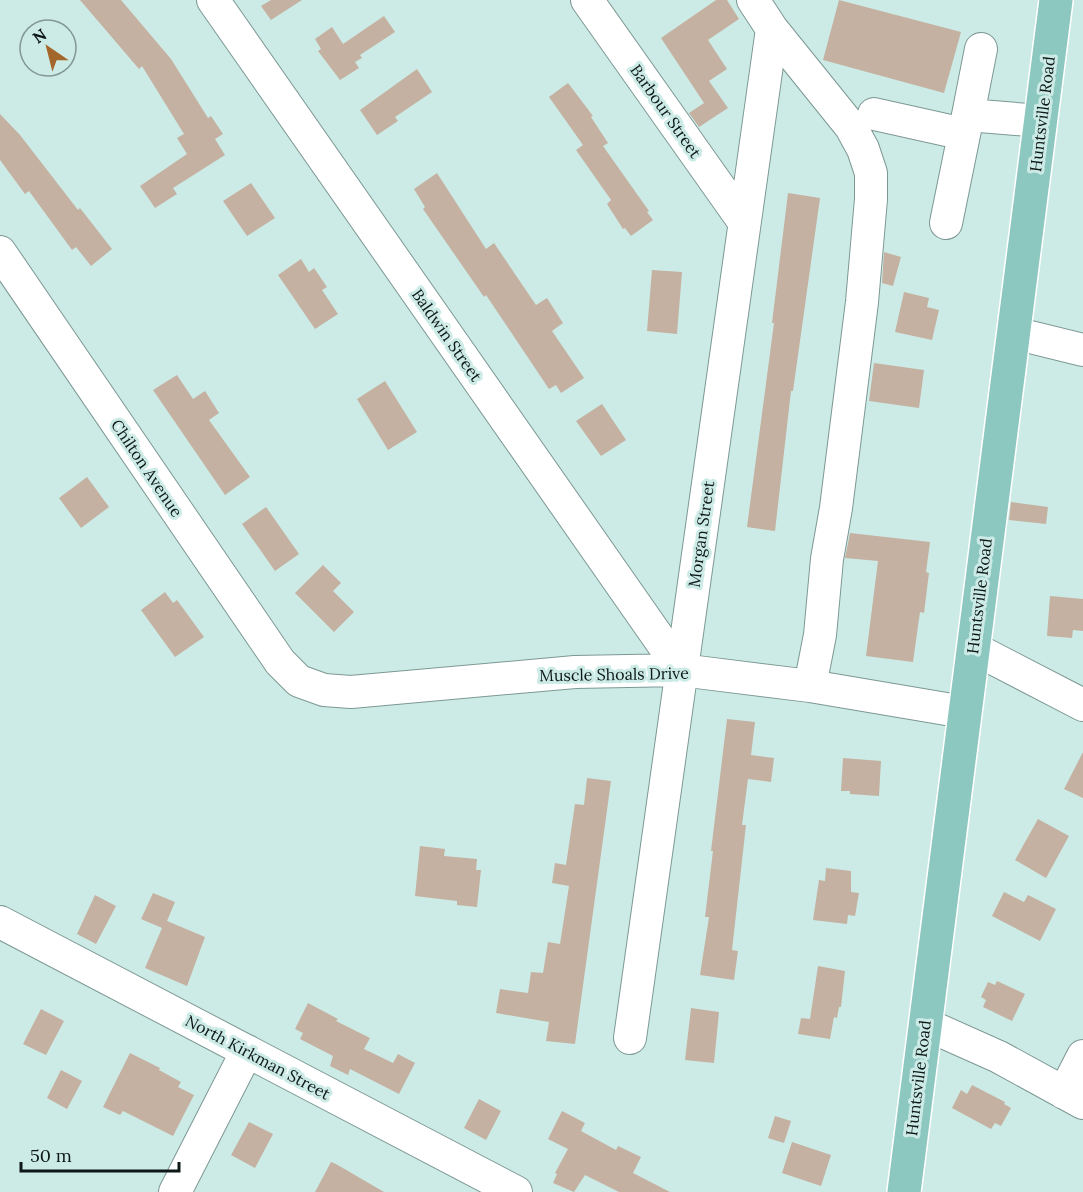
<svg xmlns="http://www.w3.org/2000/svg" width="1083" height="1192" font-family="Lora,serif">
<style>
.building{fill:#c4b1a1}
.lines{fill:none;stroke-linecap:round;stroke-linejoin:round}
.minor-casing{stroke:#7d9894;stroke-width:34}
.major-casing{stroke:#fff;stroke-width:36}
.minor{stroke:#fff;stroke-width:32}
.major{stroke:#8cc7c0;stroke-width:33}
.labels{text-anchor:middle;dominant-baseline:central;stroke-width:6;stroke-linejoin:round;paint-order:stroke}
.street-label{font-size:16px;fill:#0d1816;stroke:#cdebe6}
</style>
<rect width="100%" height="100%" fill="#cdebe6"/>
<!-- building -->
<path class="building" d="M 80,0 L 121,0 L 171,59 L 208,118 L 211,116 L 223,134 L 215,139 L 225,155 L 173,188 L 177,194 L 155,208 L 140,186 L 187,154 L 177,138 L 184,134 L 142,66 L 139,69 Z
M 271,0 L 302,0 L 271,20 L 261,6 Z
M 716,0 L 727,0 L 739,19 L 708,40 L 727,69 L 709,81 L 728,108 L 699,127 L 689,113 L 704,103 L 661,38 Z
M 839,0 L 961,32 L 944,93 L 823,60 Z
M 384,16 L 395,32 L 360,55 L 362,58 L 355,62 L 359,68 L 340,80 L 318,51 L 321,49 L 315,39 L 332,27 L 343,44 Z
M 417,69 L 432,92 L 395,117 L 398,121 L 377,135 L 360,110 Z
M 568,83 L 593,116 L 591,117 L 608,143 L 603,146 L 649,211 L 647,212 L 653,220 L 631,236 L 625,228 L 623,229 L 607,204 L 611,200 L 576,150 L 583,145 L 549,97 Z
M 0,114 L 20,135 L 78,210 L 80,208 L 112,249 L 91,266 L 76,247 L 72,250 L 29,191 L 25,194 L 0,160 Z
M 437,173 L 486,249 L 494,243 L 536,305 L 547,298 L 563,323 L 552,331 L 584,378 L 561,393 L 556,385 L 549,389 L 486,295 L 484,297 L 423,209 L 425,207 L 414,189 Z
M 251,183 L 275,218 L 247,236 L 223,201 Z
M 788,193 L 820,198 L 793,391 L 791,391 L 775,531 L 747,527 L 774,323 L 772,323 Z
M 884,252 L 901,257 L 893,286 L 882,283 Z
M 301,259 L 309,272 L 314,268 L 327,287 L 322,290 L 338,314 L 315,329 L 278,275 Z
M 652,270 L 682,272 L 677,334 L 647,331 Z
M 904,292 L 929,298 L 927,307 L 939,310 L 932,340 L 895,332 Z
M 874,363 L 924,370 L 919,408 L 869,401 Z
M 177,375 L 193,399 L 205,391 L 219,413 L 209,420 L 250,477 L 225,495 L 153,390 Z
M 385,381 L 417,432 L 388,450 L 357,399 Z
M 602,404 L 626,440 L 601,456 L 576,421 Z
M 87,477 L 109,507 L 81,528 L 59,498 Z
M 1011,502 L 1048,507 L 1046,524 L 1009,520 Z
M 266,507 L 299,554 L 275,571 L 242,524 Z
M 850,533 L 930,542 L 926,572 L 929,573 L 924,613 L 920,612 L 913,662 L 866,656 L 878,561 L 845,558 Z
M 323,565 L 341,583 L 333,591 L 354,612 L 334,632 L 295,593 Z
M 165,592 L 173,603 L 177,600 L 204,637 L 175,657 L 141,610 Z
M 1050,596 L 1083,599 L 1083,631 L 1073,630 L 1072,638 L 1047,636 Z
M 727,719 L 755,722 L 751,755 L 774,758 L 771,782 L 748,779 L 742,825 L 746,825 L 732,950 L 738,951 L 734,980 L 700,975 L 709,917 L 705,917 L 713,851 L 711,851 Z
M 1083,752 L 1083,798 L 1064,789 Z
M 843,758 L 881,761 L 879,796 L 850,794 L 850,791 L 841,791 Z
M 587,778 L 611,781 L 575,1044 L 546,1041 L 549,1022 L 496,1013 L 500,989 L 528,993 L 531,972 L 543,973 L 548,942 L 560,944 L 569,886 L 552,883 L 555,863 L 566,865 L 575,804 L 584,805 Z
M 1038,819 L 1069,836 L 1046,878 L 1015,860 Z
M 420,846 L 445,849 L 444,856 L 477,859 L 476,870 L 481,870 L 477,907 L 457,905 L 457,901 L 415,896 Z
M 826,868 L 851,871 L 851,892 L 859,893 L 855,916 L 848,915 L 847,924 L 813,920 L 819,880 L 825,881 Z
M 1004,892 L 1024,902 L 1028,895 L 1056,909 L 1040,941 L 992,916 Z
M 153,893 L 175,902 L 167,921 L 205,937 L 187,986 L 145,968 L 162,928 L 141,919 Z
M 95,895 L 116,906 L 96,944 L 77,934 Z
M 818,966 L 845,971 L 841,1007 L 839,1007 L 837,1018 L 834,1017 L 830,1039 L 798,1034 L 801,1018 L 810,1019 Z
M 997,981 L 1025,994 L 1012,1021 L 983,1007 L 986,1000 L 981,997 L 988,982 L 995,985 Z
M 308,1003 L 338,1019 L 336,1021 L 370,1038 L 364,1049 L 393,1063 L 398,1054 L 415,1063 L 399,1094 L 350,1069 L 348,1075 L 330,1066 L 333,1056 L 300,1039 L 303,1033 L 295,1029 Z
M 691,1008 L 719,1012 L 714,1063 L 685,1060 Z
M 41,1009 L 64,1021 L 46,1055 L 23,1044 Z
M 130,1053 L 160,1068 L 159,1070 L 181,1082 L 178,1087 L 194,1095 L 173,1136 L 123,1111 L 120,1115 L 103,1107 Z
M 61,1070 L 82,1081 L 67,1109 L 47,1098 Z
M 972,1085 L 1005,1102 L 1004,1104 L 1011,1108 L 1001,1126 L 995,1123 L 991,1129 L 952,1108 L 961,1090 L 967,1094 Z
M 479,1099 L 501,1111 L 486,1140 L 464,1128 Z
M 562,1111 L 585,1123 L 581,1131 L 616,1150 L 618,1146 L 641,1157 L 633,1173 L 670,1192 L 619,1192 L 585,1175 L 574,1192 L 553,1183 L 557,1174 L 555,1173 L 568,1149 L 548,1139 Z
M 775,1116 L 791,1121 L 784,1143 L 768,1138 Z
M 249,1122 L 273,1134 L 255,1168 L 231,1155 Z
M 792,1142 L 831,1155 L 821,1186 L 782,1173 Z
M 331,1162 L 336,1164 L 384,1192 L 315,1192 Z"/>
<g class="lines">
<!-- minor casing -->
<g class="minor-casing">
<path id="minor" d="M 213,0 L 681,670
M 587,0 L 744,222
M 753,0 L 772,29 L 851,127 L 863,149 L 871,173 L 871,199 L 862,302 L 836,508 L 827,559 L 820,635 L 810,686
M 874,114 L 964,134
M 968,115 L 981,49
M 946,223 L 968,115 L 1041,121
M 0,252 L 280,662 L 299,681 L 324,690 L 351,692 L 575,672 L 681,670 L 810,686 L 964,712
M 1014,333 L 1083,350
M 973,648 L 1083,705
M 0,922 L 516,1192
M 925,1024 L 999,1057 L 1083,1103
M 630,1038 L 772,29
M 1064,1093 L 1083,1056
M 175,1192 L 247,1051"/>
</g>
<!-- major casing -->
<g class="major-casing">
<path id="major" d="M 904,1192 L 1056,0"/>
</g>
<!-- minor -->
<use href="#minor" class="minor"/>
<!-- major -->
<use href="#major" class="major"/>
</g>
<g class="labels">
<!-- street labels -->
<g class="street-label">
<text transform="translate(666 111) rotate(55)">Barbour Street</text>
<text transform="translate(1042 114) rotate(-83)">Huntsville Road</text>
<text transform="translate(447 335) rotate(55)">Baldwin Street</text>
<text transform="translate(147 468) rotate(56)">Chilton Avenue</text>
<text transform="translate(701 534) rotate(-82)">Morgan Street</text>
<text transform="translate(979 596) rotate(-83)">Huntsville Road</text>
<text transform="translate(614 674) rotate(-1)">Muscle Shoals Drive</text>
<text transform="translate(258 1057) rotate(28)">North Kirkman Street</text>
<text transform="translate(918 1078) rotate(-83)">Huntsville Road</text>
</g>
</g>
<!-- north arrow -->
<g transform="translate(48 48) rotate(325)"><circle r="28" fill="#cdebe6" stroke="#809793" stroke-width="1.5"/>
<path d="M0-4.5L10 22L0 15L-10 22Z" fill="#a4672b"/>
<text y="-9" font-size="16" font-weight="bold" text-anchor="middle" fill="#0d1816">N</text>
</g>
<!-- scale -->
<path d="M21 1162v9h158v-9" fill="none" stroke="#0d1816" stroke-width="3"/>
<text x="30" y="1162" font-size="18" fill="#0d1816" stroke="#cdebe6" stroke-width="4.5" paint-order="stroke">50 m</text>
</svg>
